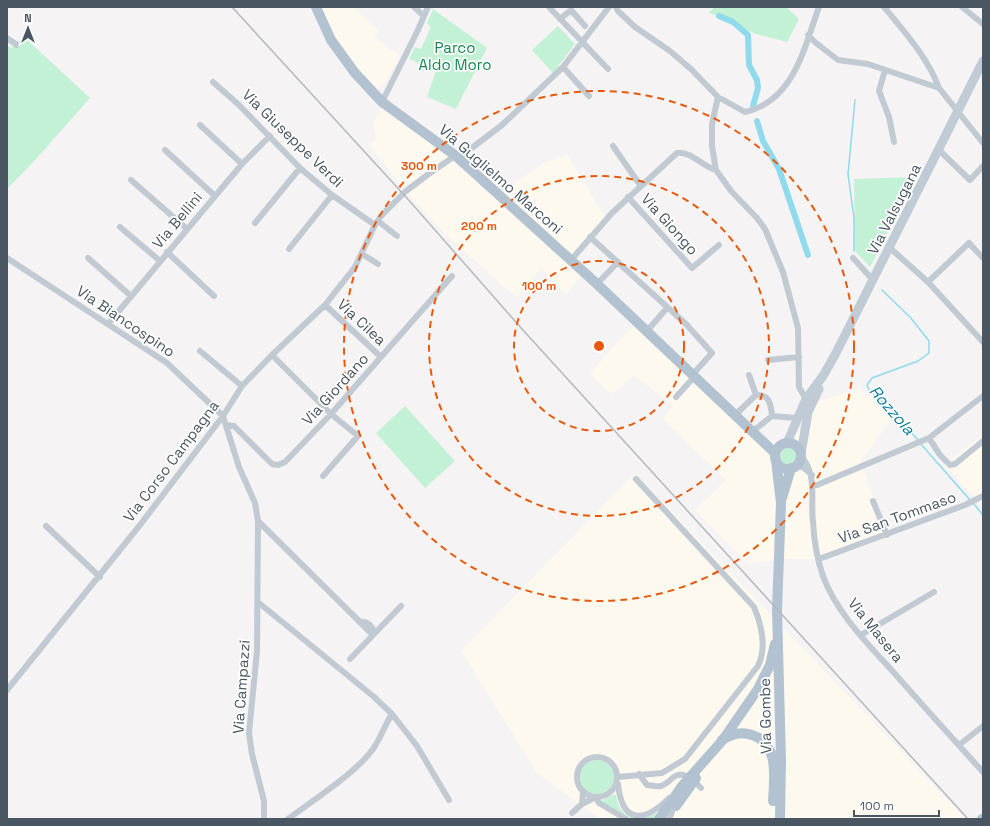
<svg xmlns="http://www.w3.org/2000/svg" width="990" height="826" font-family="'Space Grotesk',sans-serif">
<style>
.commercial{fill:#fdf9ef}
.green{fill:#c3f1d5}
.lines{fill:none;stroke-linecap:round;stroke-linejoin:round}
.stream{stroke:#90daee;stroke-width:1.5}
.canal{stroke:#90daee;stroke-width:6}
.street{stroke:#c1cad2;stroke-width:6}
.secondary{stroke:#c1cbd6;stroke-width:9}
.primary{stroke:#b3c2d1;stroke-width:10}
.rail{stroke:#b5b8bd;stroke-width:1.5}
.ring{fill:none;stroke:#e8590c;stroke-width:2;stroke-dasharray:7 5}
.labels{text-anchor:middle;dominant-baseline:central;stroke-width:3.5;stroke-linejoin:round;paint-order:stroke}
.park-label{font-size:15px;fill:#17864f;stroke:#fff}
.street-label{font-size:15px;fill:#4a5661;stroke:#fff}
.water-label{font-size:16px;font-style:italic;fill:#0c7c9b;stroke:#fff}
.centre{fill:#e8590c;stroke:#fff;stroke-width:2}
.ring-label{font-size:12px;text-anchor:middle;font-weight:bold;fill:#e8590c;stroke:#fff;stroke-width:3.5;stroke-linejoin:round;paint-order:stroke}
</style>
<rect width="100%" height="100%" fill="#f5f3f3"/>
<!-- commercial -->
<path class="commercial" d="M 319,7 L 356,7 L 355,9 L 379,31 L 374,37 L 400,56 L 387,79 L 378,91 L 353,65 L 332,35 Z
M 383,106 L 499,195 L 543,163 L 567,154 L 605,217 L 573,256 L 584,272 L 565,295 L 541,268 L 517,298 L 443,232 L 406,191 L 369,145 L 376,139 L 373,123 Z
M 637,322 L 756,434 L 782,444 L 802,428 L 816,402 L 859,389 L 886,409 L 892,418 L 861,461 L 887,535 L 818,559 L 782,559 L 748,564 L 695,510 L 726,480 L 663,419 L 673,406 L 634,375 L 612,395 L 590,373 Z
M 983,435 L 983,506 L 944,465 Z
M 635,473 L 966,819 L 600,819 L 537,773 L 461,651 Z"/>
<!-- green -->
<path class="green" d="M 714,7 L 786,7 L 799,19 L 787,42 L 756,34 L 743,28 L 733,21 L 709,13 Z
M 433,9 L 487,48 L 456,109 L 427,97 L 436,71 L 409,59 L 415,47 L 421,49 L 431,27 L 427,23 Z
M 558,26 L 575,44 L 553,73 L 532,50 Z
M 24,37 L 90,98 L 37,158 L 7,189 L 7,45 L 11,48 Z
M 915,177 L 870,267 L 855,251 L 854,179 Z
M 405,406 L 455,461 L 425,488 L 376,433 Z
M780 456a8 8 0 1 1 16 0a8 8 0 1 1-16 0Z
M580 777a17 17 0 1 1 34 0a17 17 0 1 1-34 0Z
M 615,794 C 617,797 617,802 619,806 C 627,821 643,819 657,813 L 653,819 L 632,819 L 601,801 Z"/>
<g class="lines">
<!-- stream -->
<path class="stream" d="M 854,251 L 854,218 L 848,174 L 855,100
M 882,290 L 910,317 L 929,341 L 929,353 L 918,361 L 872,378 L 867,385 L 869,390 L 894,412 L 918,440
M 920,443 L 970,500
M 973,503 L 983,515"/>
<!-- canal -->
<path class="canal" d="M 719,16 L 733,22 L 748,35 L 749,65 L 757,80 L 758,88 L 753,106
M 757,121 L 763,141 L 779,169 L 808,255"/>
<!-- street -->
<path class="street" d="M 414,7 L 424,16
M 549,7 L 608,69
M 616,7 L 618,11 L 635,27 L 670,51 L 692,70 L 718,97 L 745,112 C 794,101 804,48 819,7
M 884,7 C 904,31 928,58 939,88 L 983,143
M 962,7 L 983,24
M 560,19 L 571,10 L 585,26
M 808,35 L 816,43 L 838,60 L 868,64 L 939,88
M 7,38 L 17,45
M 563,67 L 589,96
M 885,70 L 879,91 L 889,117 L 894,142
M 213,82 L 239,105 L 300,168 L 332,195 L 375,225
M 718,97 L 712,124 L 712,146 L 716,170 L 731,191 L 757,218 L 765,229 L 783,272 L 798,328 L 799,387 L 807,401
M 382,102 L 417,32 L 428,7
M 200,125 L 242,164
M 613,146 L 640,185
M 165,150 L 215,196
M 939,150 L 970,180 L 983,166
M 131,180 L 187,229
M 628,197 L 692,268 L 719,245
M 378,221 L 397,236
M 255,223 L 300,168
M 120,227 L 160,261
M 590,237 L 686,324 L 712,353 L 693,374
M 890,248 L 928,282 L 983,342
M 289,249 L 332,195
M 167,252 L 214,296
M 362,254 L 378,264
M 7,258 L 167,363 L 223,416 L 239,467 L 255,503 L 258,521 L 257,651 L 249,733 L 252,754 L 264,801 L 264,819
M 88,258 L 131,296
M 853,258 L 873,280
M 571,260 L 612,213 L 677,153 C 691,151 703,167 716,170
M 928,282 L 969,243 L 983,258
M 597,284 L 618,262
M 325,305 L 381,357
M 108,324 L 242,164 L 270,136
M 647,331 L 667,308
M 200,351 L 242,386
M 272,355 L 331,414 L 358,436 L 323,476
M 768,360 L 799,357
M 749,375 L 756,395
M 676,397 L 695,376
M 736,414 L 756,395 C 769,394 771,404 772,416
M 772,416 L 797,418
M 226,425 L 234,426 L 272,464 L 278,465 L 285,462 L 331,414 L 452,276
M 753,431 L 772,416
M 929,438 L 940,455 L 950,465 L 955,464 L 983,441
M 801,456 C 818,475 810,499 813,522 C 814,540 817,559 823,576 C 837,614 869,645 896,675 C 925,708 954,740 983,772
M 797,465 L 804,468 L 812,475
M 812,485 L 817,485 L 929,438 L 983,396
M 873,501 L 887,535
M 258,521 L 370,632 L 375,633
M 46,526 L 100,577
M 819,559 L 965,505 L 983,496
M 259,603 L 373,696 L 392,714 L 417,746 L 449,800
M 359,622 C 368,621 371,625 375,633
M 861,635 L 934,592
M 350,659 L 401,606
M 7,690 L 140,525 L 223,416 L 242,386 L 272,355 L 325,305 L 355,267 L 375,225 L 381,216 L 406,191 L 430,173 L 452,158 L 464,154 L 502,125 L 563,67 L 609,7
M 959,745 L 983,726
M577 777a20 20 0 1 1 40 0a20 20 0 1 1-40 0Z
M 639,774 L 647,785 C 652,785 657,787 661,786 C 671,783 672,773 684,775
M 618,777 L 662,773 L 685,759 L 758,666 C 767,647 762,626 754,607 L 636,479
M 618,784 C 622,824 644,823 669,798
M 698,785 L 701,788
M 583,793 L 582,804 L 594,798
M 596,798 L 599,803 L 626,819
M 572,813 L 582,804
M 288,819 C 312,801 357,772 373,749 C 381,738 384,726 392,714
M 669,819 L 672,812"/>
<!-- secondary -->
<path class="secondary" d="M 787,443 L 806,399 L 823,376 L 836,353 L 983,61
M 801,454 L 808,412 L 819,389"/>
<!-- primary -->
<path class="primary" d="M 316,7 L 331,40 L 355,73 L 382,102 L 456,156 L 597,284 L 775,453
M775 456a13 13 0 1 1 26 0a13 13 0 1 1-26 0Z
M 776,460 L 781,503 L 777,610 L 781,760 L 780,819
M 782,498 L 791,468
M 722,740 C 732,734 741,731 752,735 C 780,744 774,778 773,801
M 676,806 L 696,778
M 659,819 L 682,786 L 722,741 L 758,689 L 770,665 L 775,644
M 982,819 L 983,819"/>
<!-- rail -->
<path class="rail" d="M 232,7 L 406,197 L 522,329 L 968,819"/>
</g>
<!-- distance rings -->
<g class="ring">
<circle cx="599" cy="346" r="85"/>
<circle cx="599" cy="346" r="170"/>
<circle cx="599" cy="346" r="255"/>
</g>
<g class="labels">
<!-- park labels -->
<g class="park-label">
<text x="455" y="47">Parco<tspan x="455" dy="17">Aldo Moro</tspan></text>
</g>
<!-- street labels -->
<g class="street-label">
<text transform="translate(293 138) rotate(44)">Via Giuseppe Verdi</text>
<text transform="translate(501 179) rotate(41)">Via Guglielmo Marconi</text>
<text transform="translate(894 209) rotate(-63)">Via Valsugana</text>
<text transform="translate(177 220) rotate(-50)">Via Bellini</text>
<text transform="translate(670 224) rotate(48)">Via Giongo</text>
<text transform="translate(126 321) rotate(34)">Via Biancospino</text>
<text transform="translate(362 322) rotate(43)">Via Cilea</text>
<text transform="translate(335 389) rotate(-48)">Via Giordano</text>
<text transform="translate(171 461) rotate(-53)">Via Corso Campagna</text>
<text transform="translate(897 517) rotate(-20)">Via San Tommaso</text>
<text transform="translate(876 630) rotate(51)">Via Masera</text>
<text transform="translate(241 687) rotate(-86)">Via Campazzi</text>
<text transform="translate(765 716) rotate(-91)">Via Gombe</text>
</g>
<!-- water labels -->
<g class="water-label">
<text transform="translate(892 410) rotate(49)">Rozzola</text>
</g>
</g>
<circle cx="599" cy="346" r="6" class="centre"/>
<g class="ring-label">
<text x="419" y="170">300 m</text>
<text x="479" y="230">200 m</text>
<text x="539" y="290">100 m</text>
</g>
<!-- border -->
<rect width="990" height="826" fill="none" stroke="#4a5661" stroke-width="16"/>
<!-- north arrow -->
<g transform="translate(28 28)" stroke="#ffffff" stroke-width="3" paint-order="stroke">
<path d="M0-3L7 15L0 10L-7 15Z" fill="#4a5661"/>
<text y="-6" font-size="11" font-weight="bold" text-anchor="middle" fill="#4a5661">N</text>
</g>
<!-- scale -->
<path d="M854 810v6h85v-6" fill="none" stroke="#4a5661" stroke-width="2"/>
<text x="860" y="810" font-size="12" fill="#4a5661" stroke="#ffffff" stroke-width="3" paint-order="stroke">100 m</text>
</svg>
